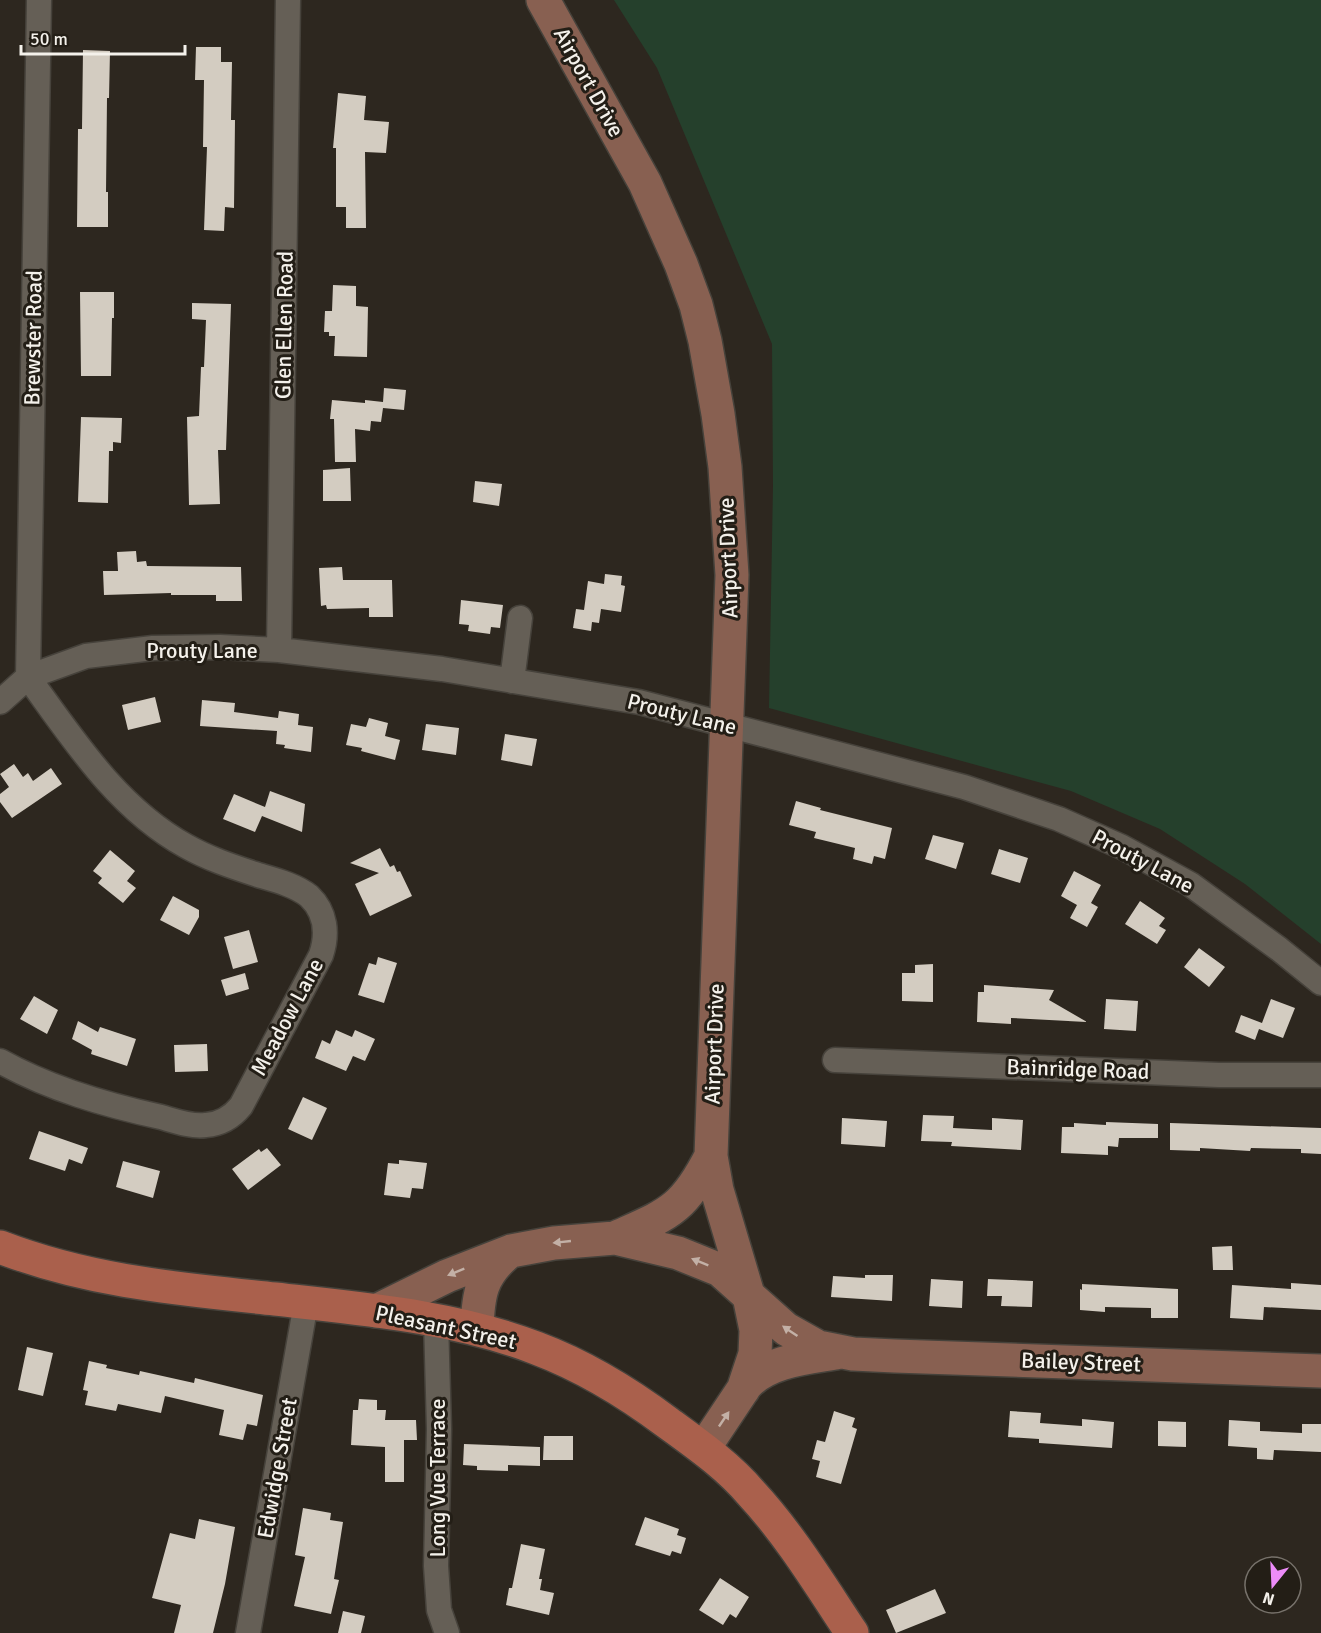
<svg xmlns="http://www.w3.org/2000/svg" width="1321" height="1633" font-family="Signika,sans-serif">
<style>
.green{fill:#25402c}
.building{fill:#d3ccc1}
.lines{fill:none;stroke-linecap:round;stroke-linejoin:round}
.street-casing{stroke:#46423b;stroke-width:27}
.secondary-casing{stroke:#46423b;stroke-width:36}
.primary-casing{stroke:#46423b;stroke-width:36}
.street{stroke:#655f56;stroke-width:24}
.secondary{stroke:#886051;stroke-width:33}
.primary{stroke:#aa604c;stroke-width:33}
.oneway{fill:#c3b0a6}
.labels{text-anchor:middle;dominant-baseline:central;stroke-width:6;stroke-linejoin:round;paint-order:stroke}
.street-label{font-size:22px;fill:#f4f1eb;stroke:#231e16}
</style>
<rect width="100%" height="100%" fill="#2d271f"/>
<!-- green -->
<path class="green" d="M 614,0 L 1321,0 L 1321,944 L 1245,884 L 1160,829 L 1071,791 L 769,708 L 773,486 L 772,344 L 657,68 Z"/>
<!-- building -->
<path class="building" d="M 196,47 L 221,47 L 221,62 L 232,62 L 231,120 L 235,120 L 234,208 L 225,207 L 224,231 L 204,230 L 207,147 L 203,147 L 204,80 L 195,80 Z
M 83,50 L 110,51 L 109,98 L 107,98 L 106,192 L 108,192 L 108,227 L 77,227 L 78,129 L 82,129 Z
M 338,93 L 366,96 L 364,120 L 389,122 L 386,153 L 365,152 L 366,228 L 346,228 L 346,207 L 336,207 L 336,148 L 333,148 Z
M 333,285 L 356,286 L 356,306 L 368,307 L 367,357 L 334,356 L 335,336 L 329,336 L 329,332 L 324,332 L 325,311 L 332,311 Z
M 80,292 L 114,292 L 114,318 L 112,318 L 111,376 L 81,376 Z
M 192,303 L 231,304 L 226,450 L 218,450 L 220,504 L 189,505 L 187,417 L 199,416 L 201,367 L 204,367 L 206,320 L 192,319 Z
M 384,388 L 406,390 L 404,410 L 383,408 L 381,422 L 371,421 L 370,431 L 355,429 L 356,462 L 335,462 L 334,419 L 330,419 L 332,400 L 365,403 L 365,400 L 383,402 Z
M 81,417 L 122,418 L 121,443 L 113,442 L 113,451 L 109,451 L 108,503 L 78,502 Z
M 350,468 L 351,501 L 323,501 L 323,470 Z
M 475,481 L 502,484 L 499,506 L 473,502 Z
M 136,551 L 137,562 L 146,561 L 147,566 L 241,567 L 242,601 L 216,601 L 216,595 L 171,595 L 171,593 L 104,595 L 103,571 L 118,571 L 117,552 Z
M 342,567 L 343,580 L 392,580 L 393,617 L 369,617 L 369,608 L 327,609 L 326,605 L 321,606 L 319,568 Z
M 605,574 L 622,576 L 621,585 L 625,586 L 621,612 L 601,609 L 599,623 L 592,622 L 591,631 L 573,628 L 576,609 L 584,610 L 588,581 L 604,584 Z
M 461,600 L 503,605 L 500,628 L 491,627 L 490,634 L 468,631 L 469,625 L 459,624 Z
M 155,697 L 161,722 L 128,730 L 122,705 Z
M 202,700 L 235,703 L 234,712 L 278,718 L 279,711 L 299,714 L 298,725 L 313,727 L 311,752 L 284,748 L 285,745 L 276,744 L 277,731 L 200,726 Z
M 369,718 L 388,723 L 385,736 L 400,740 L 395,760 L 361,751 L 362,748 L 346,745 L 351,724 L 366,727 Z
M 426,724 L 459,728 L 456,755 L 422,750 Z
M 505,734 L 537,739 L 532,766 L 501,760 Z
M 14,764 L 23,777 L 28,773 L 33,781 L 51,768 L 62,784 L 12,818 L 0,802 L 0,794 L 9,787 L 0,774 Z
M 270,791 L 305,804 L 302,832 L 262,816 L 255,832 L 223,819 L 234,794 L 265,807 Z
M 796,801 L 821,808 L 820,810 L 892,828 L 885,859 L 874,856 L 872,864 L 853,859 L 855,848 L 814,838 L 816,832 L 789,825 Z
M 933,835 L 964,843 L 956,869 L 925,859 Z
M 380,848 L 390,867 L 394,865 L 397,872 L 400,871 L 412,896 L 370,916 L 355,884 L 379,873 L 350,863 Z
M 999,849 L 1028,858 L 1020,883 L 991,874 Z
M 110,850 L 135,871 L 127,881 L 136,888 L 123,903 L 98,883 L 102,878 L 93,871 Z
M 1074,871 L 1101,885 L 1091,903 L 1098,907 L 1087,927 L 1070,918 L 1077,905 L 1061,896 Z
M 173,896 L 199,910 L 199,917 L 189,935 L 160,920 Z
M 1140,901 L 1165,918 L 1159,926 L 1166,930 L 1157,944 L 1125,924 Z
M 249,930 L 258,962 L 233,969 L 224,937 Z
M 1199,948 L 1225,967 L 1209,987 L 1184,967 Z
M 378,957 L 397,963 L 384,1003 L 358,995 L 369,963 L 376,965 Z
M 933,964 L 933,1002 L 902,1001 L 902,973 L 915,973 L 915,965 Z
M 245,973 L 249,989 L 226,996 L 221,980 Z
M 984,985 L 1054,990 L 1049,1000 L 1087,1022 L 1011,1018 L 1011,1024 L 977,1022 L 978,992 L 984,992 Z
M 34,996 L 58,1010 L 47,1034 L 20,1019 Z
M 1106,999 L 1138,1001 L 1136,1031 L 1104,1029 Z
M 1271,999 L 1295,1008 L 1283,1038 L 1259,1029 L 1255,1040 L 1235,1032 L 1241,1015 L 1262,1023 Z
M 78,1021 L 98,1032 L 100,1027 L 136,1039 L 127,1066 L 91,1054 L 92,1050 L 72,1039 Z
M 336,1030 L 352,1037 L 355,1030 L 375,1039 L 365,1061 L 353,1056 L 346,1071 L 315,1058 L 322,1040 L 330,1044 Z
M 207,1044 L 208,1071 L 175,1072 L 174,1045 Z
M 303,1097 L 327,1108 L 312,1140 L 288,1129 Z
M 923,1115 L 954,1116 L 953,1128 L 992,1130 L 992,1118 L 1023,1120 L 1021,1150 L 951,1146 L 952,1142 L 921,1141 Z
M 842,1118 L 887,1121 L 885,1147 L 841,1144 Z
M 1106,1122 L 1158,1124 L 1158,1138 L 1119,1138 L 1118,1147 L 1108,1146 L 1108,1155 L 1061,1153 L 1062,1127 L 1074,1127 L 1074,1123 L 1106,1125 Z
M 1170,1123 L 1321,1128 L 1321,1154 L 1301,1153 L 1301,1149 L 1251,1148 L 1250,1151 L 1200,1148 L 1200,1151 L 1170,1150 Z
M 39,1131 L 88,1148 L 82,1164 L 69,1159 L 65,1171 L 29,1159 Z
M 267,1148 L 281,1165 L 248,1190 L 232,1169 L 259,1149 L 261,1152 Z
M 399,1160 L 427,1163 L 423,1189 L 412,1188 L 410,1198 L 384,1195 L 388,1163 L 399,1164 Z
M 123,1161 L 160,1171 L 153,1198 L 116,1187 Z
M 1232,1246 L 1233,1270 L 1213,1270 L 1212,1247 Z
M 865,1275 L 893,1275 L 892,1301 L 831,1297 L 833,1276 L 865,1278 Z
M 931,1279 L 963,1281 L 962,1308 L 929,1306 Z
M 988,1279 L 1033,1281 L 1032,1307 L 1001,1306 L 1002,1296 L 987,1296 Z
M 1291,1283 L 1321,1285 L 1321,1310 L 1264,1307 L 1263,1320 L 1230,1318 L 1232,1285 L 1291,1289 Z
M 1082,1284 L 1178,1289 L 1178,1318 L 1151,1318 L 1151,1308 L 1105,1307 L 1105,1312 L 1080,1310 L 1080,1289 L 1082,1290 Z
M 27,1347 L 53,1353 L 43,1396 L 18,1390 Z
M 89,1361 L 107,1365 L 106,1368 L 139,1375 L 140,1371 L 194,1383 L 195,1378 L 263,1395 L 257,1426 L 247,1424 L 243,1440 L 219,1435 L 224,1410 L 165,1396 L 161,1413 L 118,1404 L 116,1411 L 85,1405 L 88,1391 L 83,1390 Z
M 359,1399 L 377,1400 L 377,1410 L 386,1410 L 385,1420 L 416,1420 L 417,1440 L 404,1440 L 404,1482 L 385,1482 L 385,1447 L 351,1445 L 353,1410 L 358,1410 Z
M 834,1411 L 855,1418 L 852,1427 L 857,1429 L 841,1484 L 816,1477 L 820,1461 L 812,1459 L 817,1440 L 825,1442 Z
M 1010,1411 L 1041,1413 L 1040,1423 L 1082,1426 L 1082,1419 L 1114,1422 L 1112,1448 L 1039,1443 L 1039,1439 L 1008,1437 Z
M 1229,1420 L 1260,1422 L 1260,1431 L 1302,1433 L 1302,1424 L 1321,1424 L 1321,1452 L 1274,1450 L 1273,1460 L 1257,1459 L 1257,1448 L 1228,1446 Z
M 1158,1421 L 1186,1422 L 1186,1447 L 1158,1446 Z
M 544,1436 L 573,1436 L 573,1460 L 543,1460 Z
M 464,1444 L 540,1447 L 540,1466 L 508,1465 L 508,1471 L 477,1470 L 477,1466 L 463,1465 Z
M 303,1508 L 331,1513 L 330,1520 L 343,1522 L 334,1579 L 339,1580 L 331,1614 L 294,1606 L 305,1557 L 295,1555 Z
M 645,1517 L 679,1529 L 677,1535 L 686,1538 L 681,1554 L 672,1551 L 670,1556 L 635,1545 Z
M 199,1519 L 235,1527 L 225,1584 L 213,1633 L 174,1633 L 181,1605 L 152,1598 L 170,1533 L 195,1539 Z
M 521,1544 L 545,1549 L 539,1579 L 542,1579 L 540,1590 L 554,1593 L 549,1615 L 506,1605 L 509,1588 L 512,1588 Z
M 720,1578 L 749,1597 L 736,1618 L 730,1614 L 723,1625 L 699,1610 Z
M 935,1589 L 946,1613 L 896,1633 L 886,1610 Z
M 343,1611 L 365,1616 L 361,1633 L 338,1633 Z"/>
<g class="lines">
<!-- street casing -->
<g class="street-casing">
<path id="street" d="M 279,650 L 288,0
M 512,681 L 520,618
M 0,702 L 28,677 L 86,656 L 153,648 L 220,647 L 279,650 L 442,669 L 639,702 L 964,787 L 1059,819 L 1122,847 L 1190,884 L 1279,949 L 1321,983
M 835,1060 L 1219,1075 L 1321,1075
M 0,1061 C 50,1089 106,1105 161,1117 C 175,1121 191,1127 206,1125 C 221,1124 232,1117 241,1106 L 321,955 C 328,934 326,912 309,896 C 295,885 275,880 258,875 C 234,867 209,859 186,846 C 117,808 73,739 28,677 L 39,0
M 436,1321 L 439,1429 L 436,1566 L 439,1610 L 447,1633
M 248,1633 L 306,1303"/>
</g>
<!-- secondary casing -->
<g class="secondary-casing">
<path id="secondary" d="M 543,0 L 645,183 L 681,264 L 696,305 L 705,341 L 718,414 L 725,467 L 732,575 L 711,1156 L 717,1190 L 750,1301 L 756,1330 L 755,1354 L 743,1390
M 615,1238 C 668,1214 683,1211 711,1156
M 376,1311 L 447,1276 L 511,1251 L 554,1243 L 615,1238 L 678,1253 L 720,1270 L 786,1329 L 818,1347 L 853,1354 L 895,1356 L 1321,1371
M 477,1329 C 478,1294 481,1275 509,1252
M 704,1448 L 746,1385 C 768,1361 806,1358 836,1353"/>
</g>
<!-- primary casing -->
<g class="primary-casing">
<path id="primary" d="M 0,1247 C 91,1282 180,1289 275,1299 C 363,1309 453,1316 536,1348 C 584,1366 628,1393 668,1423 C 698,1445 727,1465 751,1493 C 790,1535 820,1585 852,1633"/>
</g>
<!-- street -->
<use href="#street" class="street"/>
<!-- secondary -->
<use href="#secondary" class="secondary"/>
<!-- primary -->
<use href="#primary" class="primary"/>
</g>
<!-- one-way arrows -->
<defs><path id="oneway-solid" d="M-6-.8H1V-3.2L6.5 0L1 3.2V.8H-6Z" transform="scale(1.5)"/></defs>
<g class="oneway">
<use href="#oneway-solid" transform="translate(562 1242) rotate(174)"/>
<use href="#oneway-solid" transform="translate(700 1262) rotate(-158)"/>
<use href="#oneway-solid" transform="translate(456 1272) rotate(158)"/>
<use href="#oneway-solid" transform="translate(790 1331) rotate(-146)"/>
<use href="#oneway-solid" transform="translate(724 1419) rotate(-56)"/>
</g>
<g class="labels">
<!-- street labels -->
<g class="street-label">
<text transform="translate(589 82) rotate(61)">Airport Drive</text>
<text transform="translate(284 325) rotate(-89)">Glen Ellen Road</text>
<text transform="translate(33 338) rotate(-89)">Brewster Road</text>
<text transform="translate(728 558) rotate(-92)">Airport Drive</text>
<text x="202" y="650">Prouty Lane</text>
<text transform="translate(682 714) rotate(14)">Prouty Lane</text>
<text transform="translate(1143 861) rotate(28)">Prouty Lane</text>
<text transform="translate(287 1017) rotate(-62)">Meadow Lane</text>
<text transform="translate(714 1044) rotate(-88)">Airport Drive</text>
<text transform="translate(1078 1069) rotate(2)">Bainridge Road</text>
<text transform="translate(446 1327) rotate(12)">Pleasant Street</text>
<text transform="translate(1081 1362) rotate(2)">Bailey Street</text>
<text transform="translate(277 1468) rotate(-80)">Edwidge Street</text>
<text transform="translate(437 1478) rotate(-90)">Long Vue Terrace</text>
</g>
</g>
<!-- north arrow -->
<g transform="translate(1273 1585) rotate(198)"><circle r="28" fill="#231e16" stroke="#77726b" stroke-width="1.5"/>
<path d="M0-4.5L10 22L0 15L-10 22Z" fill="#ed8cf9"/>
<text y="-9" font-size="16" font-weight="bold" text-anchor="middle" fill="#f4f1eb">N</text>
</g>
<!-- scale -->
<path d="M21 45v9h164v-9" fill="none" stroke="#f4f1eb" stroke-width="3"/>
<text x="30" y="45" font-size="18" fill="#f4f1eb" stroke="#231e16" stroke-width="4.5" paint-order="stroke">50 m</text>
</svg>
